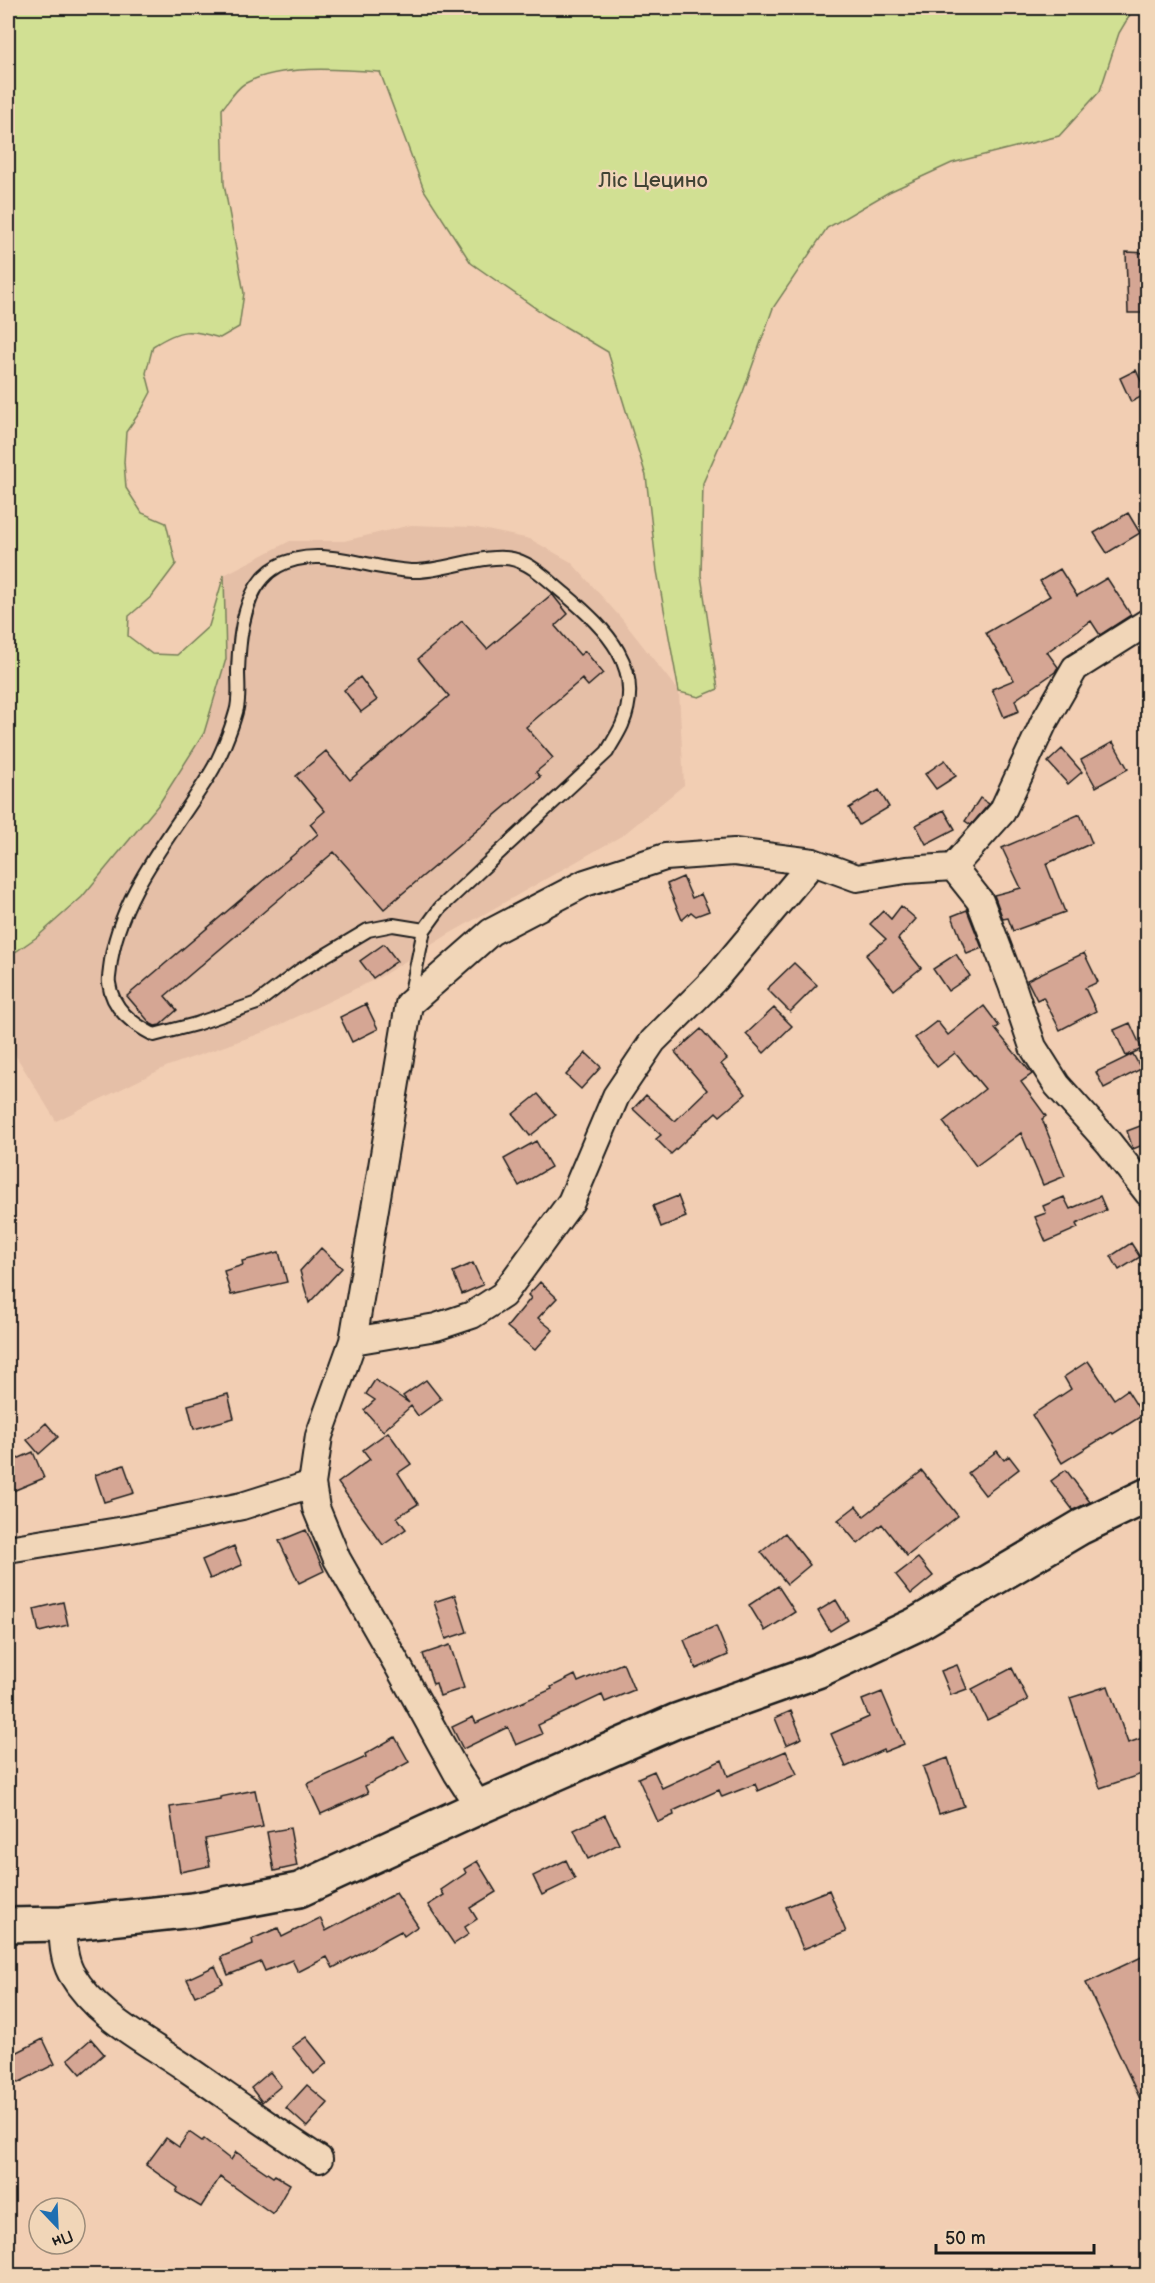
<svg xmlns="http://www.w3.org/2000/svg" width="1155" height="2283" font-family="'Balsamiq Sans',sans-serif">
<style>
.built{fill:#e5bfa7}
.green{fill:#d1e093;stroke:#767e58;stroke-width:1.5}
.building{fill:#d5a694;stroke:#1c1c1c;stroke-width:1.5}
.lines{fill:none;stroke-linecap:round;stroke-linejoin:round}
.service-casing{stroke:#1c1c1c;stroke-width:16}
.minor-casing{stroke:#1c1c1c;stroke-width:30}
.secondary-casing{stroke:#1c1c1c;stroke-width:38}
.service{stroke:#f1d6b8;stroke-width:12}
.minor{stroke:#f1d6b8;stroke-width:26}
.secondary{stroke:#f1d6b8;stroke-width:33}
.labels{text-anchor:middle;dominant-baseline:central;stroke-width:5;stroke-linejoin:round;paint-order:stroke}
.park-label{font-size:21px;fill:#404334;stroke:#f1d6b8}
</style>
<rect width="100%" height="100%" fill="#f2ceb3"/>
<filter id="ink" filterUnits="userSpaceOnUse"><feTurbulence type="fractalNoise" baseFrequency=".0167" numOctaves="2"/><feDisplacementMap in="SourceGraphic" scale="12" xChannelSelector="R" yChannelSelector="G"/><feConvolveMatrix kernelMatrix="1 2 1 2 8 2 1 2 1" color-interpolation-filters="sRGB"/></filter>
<g filter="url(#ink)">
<!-- built -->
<path class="built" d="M 411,525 L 472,527 L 530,539 L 571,562 L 621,618 L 679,692 L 684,785 L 623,835 L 449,934 L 380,977 L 267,1031 L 168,1066 L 56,1121 L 8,1043 L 8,957 L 37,937 L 82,897 L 159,804 L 226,659 L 224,575 L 290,541 L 344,541 Z"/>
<!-- green -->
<path class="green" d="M 8,8 L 1134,8 L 1119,33 L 1100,91 L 1059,136 L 952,163 L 889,192 L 827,228 L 773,308 L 743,392 L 703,483 L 701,575 L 718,689 L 699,697 L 679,692 L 657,571 L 646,476 L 608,352 L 547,316 L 471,263 L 424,190 L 380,72 C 341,69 278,64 244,84 C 236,89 228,102 222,109 L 224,184 L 244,293 L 239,327 L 220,338 C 188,329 182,328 153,346 L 146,373 L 151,392 L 142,409 L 126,432 L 124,462 L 126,488 L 142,513 L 166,523 L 176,564 L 152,596 L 129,616 L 128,636 L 152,654 L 177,655 L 209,626 L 224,575 L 226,659 L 204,733 L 159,804 L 82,897 L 37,937 L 8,957 Z"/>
<!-- building -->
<path class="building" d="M 1126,252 L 1148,253 L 1148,313 L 1128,313 Z
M 1136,370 L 1147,394 L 1131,402 L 1120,378 Z
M 1128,513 L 1140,533 L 1107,553 L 1094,533 Z
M 1060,569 L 1077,596 L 1107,578 L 1131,615 L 1100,635 L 1091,621 L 1047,652 L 1058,667 L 1055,672 L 1015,700 L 1019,711 L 1004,717 L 992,689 L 1014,680 L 986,633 L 1050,596 L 1040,581 Z
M 552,594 L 568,614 L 555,626 L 580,655 L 585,651 L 603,673 L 588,686 L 582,679 L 526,727 L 553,758 L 536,772 L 540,777 L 384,909 L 334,852 L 165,996 L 177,1010 L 160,1025 L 155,1026 L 151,1024 L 127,996 L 318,834 L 310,824 L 325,811 L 296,776 L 326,751 L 350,780 L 449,696 L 418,659 L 462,621 L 487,649 Z
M 360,677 L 377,700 L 361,712 L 344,690 Z
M 1113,742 L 1128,769 L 1096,787 L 1081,760 Z
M 1062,749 L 1082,772 L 1068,784 L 1048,762 Z
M 945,760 L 956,776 L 936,789 L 925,774 Z
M 879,790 L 889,807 L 859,825 L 849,808 Z
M 980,798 L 989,804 L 971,825 L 965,821 Z
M 944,810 L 955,829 L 926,844 L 916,825 Z
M 1080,814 L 1092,843 L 1046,864 L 1065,912 L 1013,931 L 1008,918 L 1003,919 L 994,895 L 1021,888 L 1002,848 Z
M 683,877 L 692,898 L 701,894 L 709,911 L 696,916 L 691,912 L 682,920 L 667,884 Z
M 901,906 L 916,919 L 898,939 L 921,968 L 894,990 L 866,955 L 886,939 L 870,924 L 883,911 L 891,919 Z
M 967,910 L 982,948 L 967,954 L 952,916 Z
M 384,944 L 397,961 L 373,978 L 360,961 Z
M 1084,953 L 1098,982 L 1085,988 L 1096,1011 L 1060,1030 L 1043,997 L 1037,1000 L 1027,980 Z
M 956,954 L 970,976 L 948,991 L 933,969 Z
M 794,963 L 817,985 L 790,1012 L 767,989 Z
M 366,1004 L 378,1029 L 352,1042 L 340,1017 Z
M 984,1006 L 999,1026 L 995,1029 L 1032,1074 L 1021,1082 L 1046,1116 L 1042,1119 L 1065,1176 L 1043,1185 L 1021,1133 L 976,1166 L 943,1122 L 985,1089 L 955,1053 L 937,1067 L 915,1038 L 937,1021 L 948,1035 Z
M 774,1008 L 792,1026 L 764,1053 L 746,1034 Z
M 1130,1023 L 1142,1049 L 1126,1056 L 1114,1030 Z
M 701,1029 L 727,1059 L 721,1064 L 746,1094 L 720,1116 L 716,1112 L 671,1154 L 656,1139 L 661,1135 L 633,1109 L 646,1095 L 675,1121 L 707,1090 L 675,1052 Z
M 586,1053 L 601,1067 L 581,1089 L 566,1075 Z
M 1133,1054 L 1141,1069 L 1104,1088 L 1096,1072 Z
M 538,1094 L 556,1115 L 530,1136 L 513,1114 Z
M 1148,1123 L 1148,1143 L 1133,1149 L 1127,1131 Z
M 536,1141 L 551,1167 L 519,1186 L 504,1159 Z
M 678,1196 L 686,1217 L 661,1227 L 653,1206 Z
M 1100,1196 L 1106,1210 L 1076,1224 L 1078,1228 L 1046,1242 L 1035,1217 L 1046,1213 L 1043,1206 L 1064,1197 L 1070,1209 Z
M 1131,1243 L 1140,1257 L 1119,1270 L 1111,1256 Z
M 321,1248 L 342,1268 L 309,1303 L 300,1271 Z
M 279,1252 L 287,1282 L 231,1295 L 224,1271 L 243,1265 L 242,1261 Z
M 473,1263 L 483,1285 L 462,1294 L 453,1272 Z
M 540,1282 L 557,1298 L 538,1318 L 553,1330 L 535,1350 L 507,1327 L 531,1298 L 528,1295 Z
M 1088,1361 L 1114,1399 L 1127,1390 L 1143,1415 L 1113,1434 L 1112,1432 L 1062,1463 L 1032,1415 L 1071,1389 L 1064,1377 Z
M 375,1380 L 409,1403 L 403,1396 L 426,1380 L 441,1399 L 418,1416 L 411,1406 L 383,1431 L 364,1410 L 375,1400 L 366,1394 Z
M 228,1394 L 234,1418 L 194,1429 L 188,1405 Z
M 46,1423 L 58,1437 L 39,1454 L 27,1440 Z
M 388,1432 L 411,1464 L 398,1473 L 418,1504 L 397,1517 L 406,1529 L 383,1545 L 338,1483 L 370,1459 L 363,1450 Z
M 997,1451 L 1004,1460 L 1009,1456 L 1019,1469 L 985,1495 L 968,1473 Z
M 33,1452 L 44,1478 L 8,1493 L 8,1463 Z
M 124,1465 L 134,1493 L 104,1502 L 95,1475 Z
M 1066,1470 L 1090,1502 L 1073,1510 L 1051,1481 Z
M 922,1471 L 958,1516 L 907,1556 L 882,1524 L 858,1544 L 838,1520 L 856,1506 L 864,1516 Z
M 306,1530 L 324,1571 L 299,1583 L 279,1541 Z
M 785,1533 L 810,1565 L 787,1584 L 761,1552 Z
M 234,1546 L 242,1565 L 210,1579 L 202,1560 Z
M 918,1558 L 933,1576 L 911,1594 L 896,1575 Z
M 778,1586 L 795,1612 L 765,1631 L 749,1605 Z
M 455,1595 L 467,1632 L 446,1639 L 434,1602 Z
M 836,1600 L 848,1620 L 830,1631 L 818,1611 Z
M 63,1602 L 68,1625 L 39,1632 L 34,1609 Z
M 716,1626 L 728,1655 L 696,1669 L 684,1640 Z
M 450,1645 L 464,1688 L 440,1696 L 436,1683 L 433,1684 L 423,1654 Z
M 623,1663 L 634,1690 L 605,1702 L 602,1695 L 538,1725 L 542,1734 L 516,1745 L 508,1727 L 463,1749 L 452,1727 L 473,1717 L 476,1723 L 552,1689 L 551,1687 L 575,1675 L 578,1682 Z
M 957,1665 L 967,1689 L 951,1695 L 941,1671 Z
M 1012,1668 L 1028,1700 L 987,1720 L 972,1689 Z
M 1108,1686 L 1128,1743 L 1148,1736 L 1148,1772 L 1100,1788 L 1070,1698 Z
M 882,1692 L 904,1744 L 884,1752 L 883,1750 L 846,1767 L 831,1734 L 869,1717 L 862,1700 Z
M 791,1711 L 802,1738 L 786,1745 L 775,1718 Z
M 395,1737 L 409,1762 L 365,1786 L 368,1793 L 321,1814 L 307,1784 L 366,1757 L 365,1754 Z
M 786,1751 L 797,1774 L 758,1791 L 755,1784 L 722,1797 L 719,1790 L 673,1811 L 674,1815 L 658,1822 L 638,1778 L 654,1771 L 662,1788 L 722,1760 L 728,1776 Z
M 948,1758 L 964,1806 L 939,1814 L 923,1767 Z
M 255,1790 L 263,1827 L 205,1839 L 210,1866 L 180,1872 L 170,1807 L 220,1799 L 220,1797 Z
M 605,1815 L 619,1844 L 588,1859 L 574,1830 Z
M 290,1828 L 297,1866 L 274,1871 L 267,1832 Z
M 566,1860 L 575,1879 L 542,1895 L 533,1876 Z
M 477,1861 L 496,1892 L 470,1908 L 477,1919 L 465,1927 L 469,1934 L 454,1944 L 428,1905 L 444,1895 L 441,1890 L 466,1873 L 464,1869 Z
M 829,1890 L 846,1932 L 803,1949 L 786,1907 Z
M 396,1893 L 418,1926 L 404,1936 L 401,1931 L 333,1968 L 327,1957 L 298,1972 L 292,1960 L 265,1971 L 261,1962 L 228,1975 L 221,1957 L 253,1944 L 252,1939 L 278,1928 L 282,1937 L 320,1918 L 326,1931 Z
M 1148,1954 L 1148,2116 L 1086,1983 Z
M 215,1966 L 223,1983 L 195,1996 L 187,1979 Z
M 306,2037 L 327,2063 L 314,2074 L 292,2047 Z
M 43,2039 L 55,2064 L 18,2083 L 8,2062 L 8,2057 Z
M 91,2039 L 104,2054 L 81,2074 L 68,2059 Z
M 270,2072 L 281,2086 L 262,2102 L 251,2088 Z
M 307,2085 L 328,2103 L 307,2127 L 286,2108 Z
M 189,2132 L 202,2141 L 204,2139 L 231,2160 L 236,2152 L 273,2177 L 275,2175 L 290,2184 L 273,2214 L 220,2177 L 201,2207 L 176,2192 L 178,2188 L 146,2165 L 166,2138 L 179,2147 Z"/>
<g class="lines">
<!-- service casing -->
<g class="service-casing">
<path id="service" d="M 410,997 L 424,930 L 440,908 L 607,752 C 612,743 618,734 622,725 C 646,668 606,629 566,595 C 551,583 535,566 516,560 C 490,551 443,572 415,571 C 371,571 320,543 278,566 C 244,584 239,636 238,671 C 238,684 240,700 236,712 C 231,730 220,758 210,774 C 173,834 118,895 110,968 C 110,973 108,979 109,983 C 112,1009 133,1024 154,1035 L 196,1024 L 257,1003 L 299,971 L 368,930 L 393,925 L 424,930"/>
</g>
<!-- minor casing -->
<g class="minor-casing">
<path id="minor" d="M 953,867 L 980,901 L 1012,985 L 1033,1047 L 1057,1085 L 1109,1143 L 1148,1193
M 353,1341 L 436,1327 L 472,1315 L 503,1295 L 571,1202 L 616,1096 L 653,1041 L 714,980 L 813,862
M 8,1549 L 131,1529 L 242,1506 L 312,1484
M 479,1807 L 457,1773 L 397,1664 L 337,1559 L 316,1508 L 312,1484 L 319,1436 L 353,1341 L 409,1004 L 491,932 L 585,883 L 665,857 L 734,852 L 813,862 L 857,878 L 906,870 L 953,867 L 1002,812 L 1044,722 L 1075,668 L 1148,622
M 62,1924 C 63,1941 63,1958 71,1973 C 96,2016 143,2039 183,2066 C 228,2097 272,2129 319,2159"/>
</g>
<!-- secondary casing -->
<g class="secondary-casing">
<path id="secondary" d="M 8,1925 L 62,1924 L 193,1910 L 299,1890 L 479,1807 L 676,1721 L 817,1671 L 915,1625 L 1081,1527 L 1148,1495"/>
</g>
<!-- service -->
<use href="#service" class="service"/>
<!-- minor -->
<use href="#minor" class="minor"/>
<!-- secondary -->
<use href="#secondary" class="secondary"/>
</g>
</g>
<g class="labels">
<!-- park labels -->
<g class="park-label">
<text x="653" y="180">Ліс Цецино</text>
</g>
</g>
<!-- margin -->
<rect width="1155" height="2283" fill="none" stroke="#f1d6b8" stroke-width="30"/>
<rect x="15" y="15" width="1125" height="2253" fill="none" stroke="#1c1c1c" stroke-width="2" filter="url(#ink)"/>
<!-- north arrow -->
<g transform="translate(57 2226) rotate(157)"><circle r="28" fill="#f1d6b8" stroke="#9c8c7a" stroke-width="1.5"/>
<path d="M0-4.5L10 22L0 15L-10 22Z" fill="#1f6fb2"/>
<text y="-9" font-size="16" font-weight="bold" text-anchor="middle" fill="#1c1c1c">Пн</text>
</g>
<!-- scale -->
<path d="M936 2244v9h158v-9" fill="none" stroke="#1c1c1c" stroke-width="3"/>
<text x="945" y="2244" font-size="18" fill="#1c1c1c" stroke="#f1d6b8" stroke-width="4.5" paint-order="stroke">50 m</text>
</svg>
